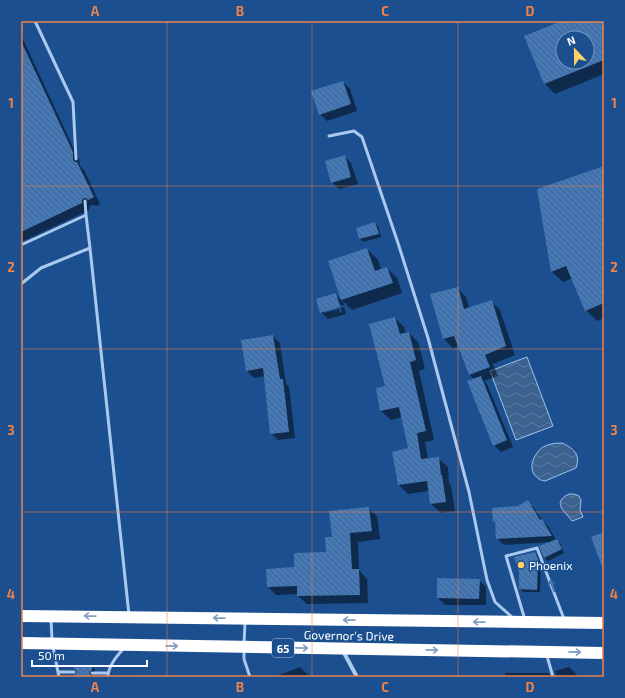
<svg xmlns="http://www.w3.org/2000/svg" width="625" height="698" font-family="'Exo 2',sans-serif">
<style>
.water{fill:url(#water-waves);stroke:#9cc4f0}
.shadow{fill:#0007;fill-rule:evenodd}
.building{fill:url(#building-back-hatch);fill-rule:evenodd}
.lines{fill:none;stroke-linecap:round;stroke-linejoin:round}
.lane{stroke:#a9c9ee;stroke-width:3}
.street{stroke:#a9c9ee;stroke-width:4}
.highway{stroke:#fff;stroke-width:12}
.oneway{stroke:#4674ac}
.oneway2{stroke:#829ec1}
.grid{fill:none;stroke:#ee8249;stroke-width:1;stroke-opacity:0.55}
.poi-dot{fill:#ffd166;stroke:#1b4f8f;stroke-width:1.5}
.labels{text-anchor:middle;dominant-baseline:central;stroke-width:3;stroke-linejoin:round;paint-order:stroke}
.shield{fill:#1b4f8f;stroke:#bbcadd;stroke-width:1}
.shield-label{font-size:11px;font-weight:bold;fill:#fff}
.poi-label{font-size:12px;fill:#fff;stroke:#1b4f8f;text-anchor:start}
.street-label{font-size:12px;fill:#fff;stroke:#1b4f8f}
.neatline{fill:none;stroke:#ee8249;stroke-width:1.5}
.grid-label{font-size:13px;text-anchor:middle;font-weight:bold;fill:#ee8249}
</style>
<defs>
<pattern id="water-waves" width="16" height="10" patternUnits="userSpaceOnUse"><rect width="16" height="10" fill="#3c6290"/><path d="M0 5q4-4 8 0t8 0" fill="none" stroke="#597aa1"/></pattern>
<pattern id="building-back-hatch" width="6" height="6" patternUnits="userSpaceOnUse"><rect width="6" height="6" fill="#4478b7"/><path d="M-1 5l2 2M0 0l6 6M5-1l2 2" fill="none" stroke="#486282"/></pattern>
</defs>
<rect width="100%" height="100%" fill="#1b4f8f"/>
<!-- water -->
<path class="water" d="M 527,357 L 553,426 L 516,440 L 490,371 Z
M 562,443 C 573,448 581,454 576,468 L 545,481 C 543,481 541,480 539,479 C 526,471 533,454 543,447 C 549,444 555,443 562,443 Z
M 569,494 L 574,494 L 579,496 L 581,500 L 580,510 L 583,517 L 572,521 C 565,511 551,503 569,494 Z"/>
<!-- shadow -->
<path class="shadow" d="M 565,21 L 604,21 L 604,74 L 555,94 L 545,84 L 526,37 ZM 563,38 L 587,38 L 587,62 L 563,62 Z
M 21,35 L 79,160 L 80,166 L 84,170 L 100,204 L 96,206 L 94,205 L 91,205 L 89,207 L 89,210 L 21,242 Z
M 343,82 L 350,89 L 357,111 L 327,121 L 320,114 Z
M 344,156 L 351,163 L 358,184 L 339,189 L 332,182 Z
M 604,167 L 604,318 L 597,321 L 586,310 L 573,278 L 563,282 L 552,272 L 538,189 Z
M 375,223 L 378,226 L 381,237 L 363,242 L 360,239 L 357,228 Z
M 367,249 L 378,260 L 381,270 L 387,268 L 397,278 L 402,293 L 352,310 L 342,300 L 344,305 L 341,306 L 339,301 L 337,301 L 324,311 L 324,313 L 339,309 L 340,313 L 342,312 L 341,308 L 344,307 L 346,314 L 328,319 L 321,312 L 335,294 L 342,301 L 329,262 Z
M 457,288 L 466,297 L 469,308 L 492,302 L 500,310 L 515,355 L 493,364 L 498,376 L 484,381 L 487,384 L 513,447 L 501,452 L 494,445 L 475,380 L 470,375 L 458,346 L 453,348 L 444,339 L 431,295 Z
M 395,318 L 404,327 L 406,334 L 409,333 L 418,342 L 425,369 L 419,371 L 434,440 L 425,442 L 428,459 L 438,458 L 448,467 L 449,484 L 451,485 L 455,511 L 441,513 L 431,504 L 429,491 L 408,494 L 399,485 L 409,449 L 402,417 L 391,420 L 381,411 L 386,387 Z
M 273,336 L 280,343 L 286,384 L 289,387 L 295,438 L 278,440 L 271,433 L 265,376 L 254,378 L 247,371 Z
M 527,501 L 534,508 L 542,520 L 548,526 L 556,540 L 560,543 L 564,553 L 548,561 L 545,558 L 541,547 L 551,542 L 504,545 L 497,538 L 496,523 L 494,521 Z
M 368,508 L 377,516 L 380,539 L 358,542 L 359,570 L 367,579 L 368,603 L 307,604 L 298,596 L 298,594 L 276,595 L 268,587 L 295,568 L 327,553 L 333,538 Z
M 535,553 L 538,556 L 541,565 L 540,592 L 523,592 L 520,588 Z
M 479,580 L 486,587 L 486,605 L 445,605 L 438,598 Z
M 92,666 L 95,670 L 95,673 L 92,676 L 92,677 L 74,677 L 78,673 Z
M 300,667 L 310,677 L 277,677 L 277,676 Z
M 569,667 L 579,677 L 557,677 L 555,671 Z
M 505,673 L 548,673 L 552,677 L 505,677 Z
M 123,675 L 143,676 L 145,677 L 123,677 Z"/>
<!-- building -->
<path class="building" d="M 562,21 L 604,21 L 604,60 L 544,84 L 524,36 ZM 563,38 L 587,38 L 587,62 L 563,62 Z
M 21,41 L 73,152 L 73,160 L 75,162 L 77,162 L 94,197 L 88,200 L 86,198 L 84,198 L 82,200 L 82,203 L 21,232 Z
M 343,81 L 351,104 L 319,115 L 311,91 Z
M 345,155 L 351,177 L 331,183 L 325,161 Z
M 604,166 L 604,303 L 585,311 L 566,266 L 551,272 L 537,189 Z
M 375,222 L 379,234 L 359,239 L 356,228 Z
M 367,248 L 375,271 L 387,267 L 393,283 L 341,300 L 328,261 Z
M 458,287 L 464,309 L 492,300 L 506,346 L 485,355 L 490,367 L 469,375 L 454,336 L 443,339 L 430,294 Z
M 336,293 L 340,307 L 320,313 L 316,299 Z
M 395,317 L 400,334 L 409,332 L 416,360 L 410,362 L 426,431 L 417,433 L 421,459 L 439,457 L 441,475 L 442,475 L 446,502 L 430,504 L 427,481 L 398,485 L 392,452 L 408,448 L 399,407 L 380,411 L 376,388 L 385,386 L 369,324 Z
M 273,335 L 280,379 L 283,379 L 289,432 L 270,434 L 263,368 L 246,371 L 241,340 Z
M 481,376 L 507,440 L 493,446 L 467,381 Z
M 528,500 L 540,520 L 542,519 L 552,536 L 496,539 L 495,521 L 493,522 L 492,508 L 518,506 Z
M 369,507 L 372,531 L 350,533 L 352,569 L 359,569 L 360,595 L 297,596 L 297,586 L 267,587 L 266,569 L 294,567 L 294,553 L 326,552 L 325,537 L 332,537 L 329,511 Z
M 604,532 L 604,568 L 603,569 L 591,537 Z
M 557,539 L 562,549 L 544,558 L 539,546 Z
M 535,552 L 539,561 L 538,562 L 537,590 L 519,589 L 519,572 L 514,557 Z
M 437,578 L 480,579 L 479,599 L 437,598 Z
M 74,665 L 92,665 L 92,670 L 89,673 L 92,677 L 74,677 L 74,675 L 76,674 L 77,672 L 76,670 L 74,669 Z"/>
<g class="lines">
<!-- lane -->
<path class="lane" d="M 35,21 L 73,102 L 76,159
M 329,136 L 354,131 L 362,137 L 398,243 L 428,338 L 469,492 L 487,580 L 495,602 L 513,618
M 85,201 L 86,215 L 90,248 L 129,615
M 21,245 L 86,215
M 21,284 L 41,268 L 90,248
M 51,619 L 52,640
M 525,620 L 506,556 L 537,548 L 564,619
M 244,644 L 245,622
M 53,647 L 59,677
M 244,650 L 244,659 L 250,677
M 547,656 L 553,677
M 58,672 L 74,672
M 92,673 L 108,673
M 108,677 C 108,666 117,656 124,648"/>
<!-- street -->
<path class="street" d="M 343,651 L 357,677"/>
<!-- highway -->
<path class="highway" d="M 21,616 L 604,623
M 21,643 L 604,653"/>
</g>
<!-- one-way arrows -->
<defs><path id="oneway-shaft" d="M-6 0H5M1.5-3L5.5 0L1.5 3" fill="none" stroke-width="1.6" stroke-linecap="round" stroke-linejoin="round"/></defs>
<use class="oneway" href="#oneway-shaft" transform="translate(552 586) rotate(-111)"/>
<g class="oneway2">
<use href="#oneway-shaft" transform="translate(90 616) rotate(-179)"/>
<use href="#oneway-shaft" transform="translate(219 618) rotate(-179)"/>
<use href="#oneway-shaft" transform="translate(349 620) rotate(-179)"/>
<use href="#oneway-shaft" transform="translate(479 622) rotate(-179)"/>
<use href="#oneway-shaft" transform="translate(172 646) rotate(1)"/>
<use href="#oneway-shaft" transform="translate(302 648) rotate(1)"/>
<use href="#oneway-shaft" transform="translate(432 650) rotate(1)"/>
<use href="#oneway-shaft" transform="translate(575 652) rotate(1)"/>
</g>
<!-- grid -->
<path class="grid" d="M 167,21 L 167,677M 312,21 L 312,677M 458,21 L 458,677M 21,186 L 604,186M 21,349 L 604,349M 21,512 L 604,512"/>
<!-- markers -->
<circle class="poi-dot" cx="521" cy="565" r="4"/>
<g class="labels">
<!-- shield labels -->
<rect class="shield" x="272" y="639" width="22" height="18" rx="3"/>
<g class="shield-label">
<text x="283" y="648">65</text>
</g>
<!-- poi labels -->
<g class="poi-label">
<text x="529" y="565">Phoenix</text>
</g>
<!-- street labels -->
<g class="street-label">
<text transform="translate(349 635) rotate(1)">Governor's Drive</text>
</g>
</g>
<!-- border -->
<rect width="625" height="698" fill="none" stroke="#1b4f8f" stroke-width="44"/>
<!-- north arrow -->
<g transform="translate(575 50) rotate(338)"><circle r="19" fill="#1b4f8f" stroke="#7695bc"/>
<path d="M0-3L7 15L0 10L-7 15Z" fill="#ffd166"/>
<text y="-6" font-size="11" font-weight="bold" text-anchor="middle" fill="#ffffff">N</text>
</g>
<!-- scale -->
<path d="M32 660v6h115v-6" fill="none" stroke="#ffffff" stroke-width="2"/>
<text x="38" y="660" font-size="12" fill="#ffffff" stroke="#1b4f8f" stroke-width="3" paint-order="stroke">50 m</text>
<rect x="22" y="22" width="581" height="654" class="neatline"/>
<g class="grid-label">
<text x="95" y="16">A</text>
<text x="240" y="16">B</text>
<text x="385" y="16">C</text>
<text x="530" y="16">D</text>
<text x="11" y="108">1</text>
<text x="614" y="108">1</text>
<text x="11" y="272">2</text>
<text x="614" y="272">2</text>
<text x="11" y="435">3</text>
<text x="614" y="435">3</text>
<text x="11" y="599">4</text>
<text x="614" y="599">4</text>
<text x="95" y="692">A</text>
<text x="240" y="692">B</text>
<text x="385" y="692">C</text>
<text x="530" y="692">D</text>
</g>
</svg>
